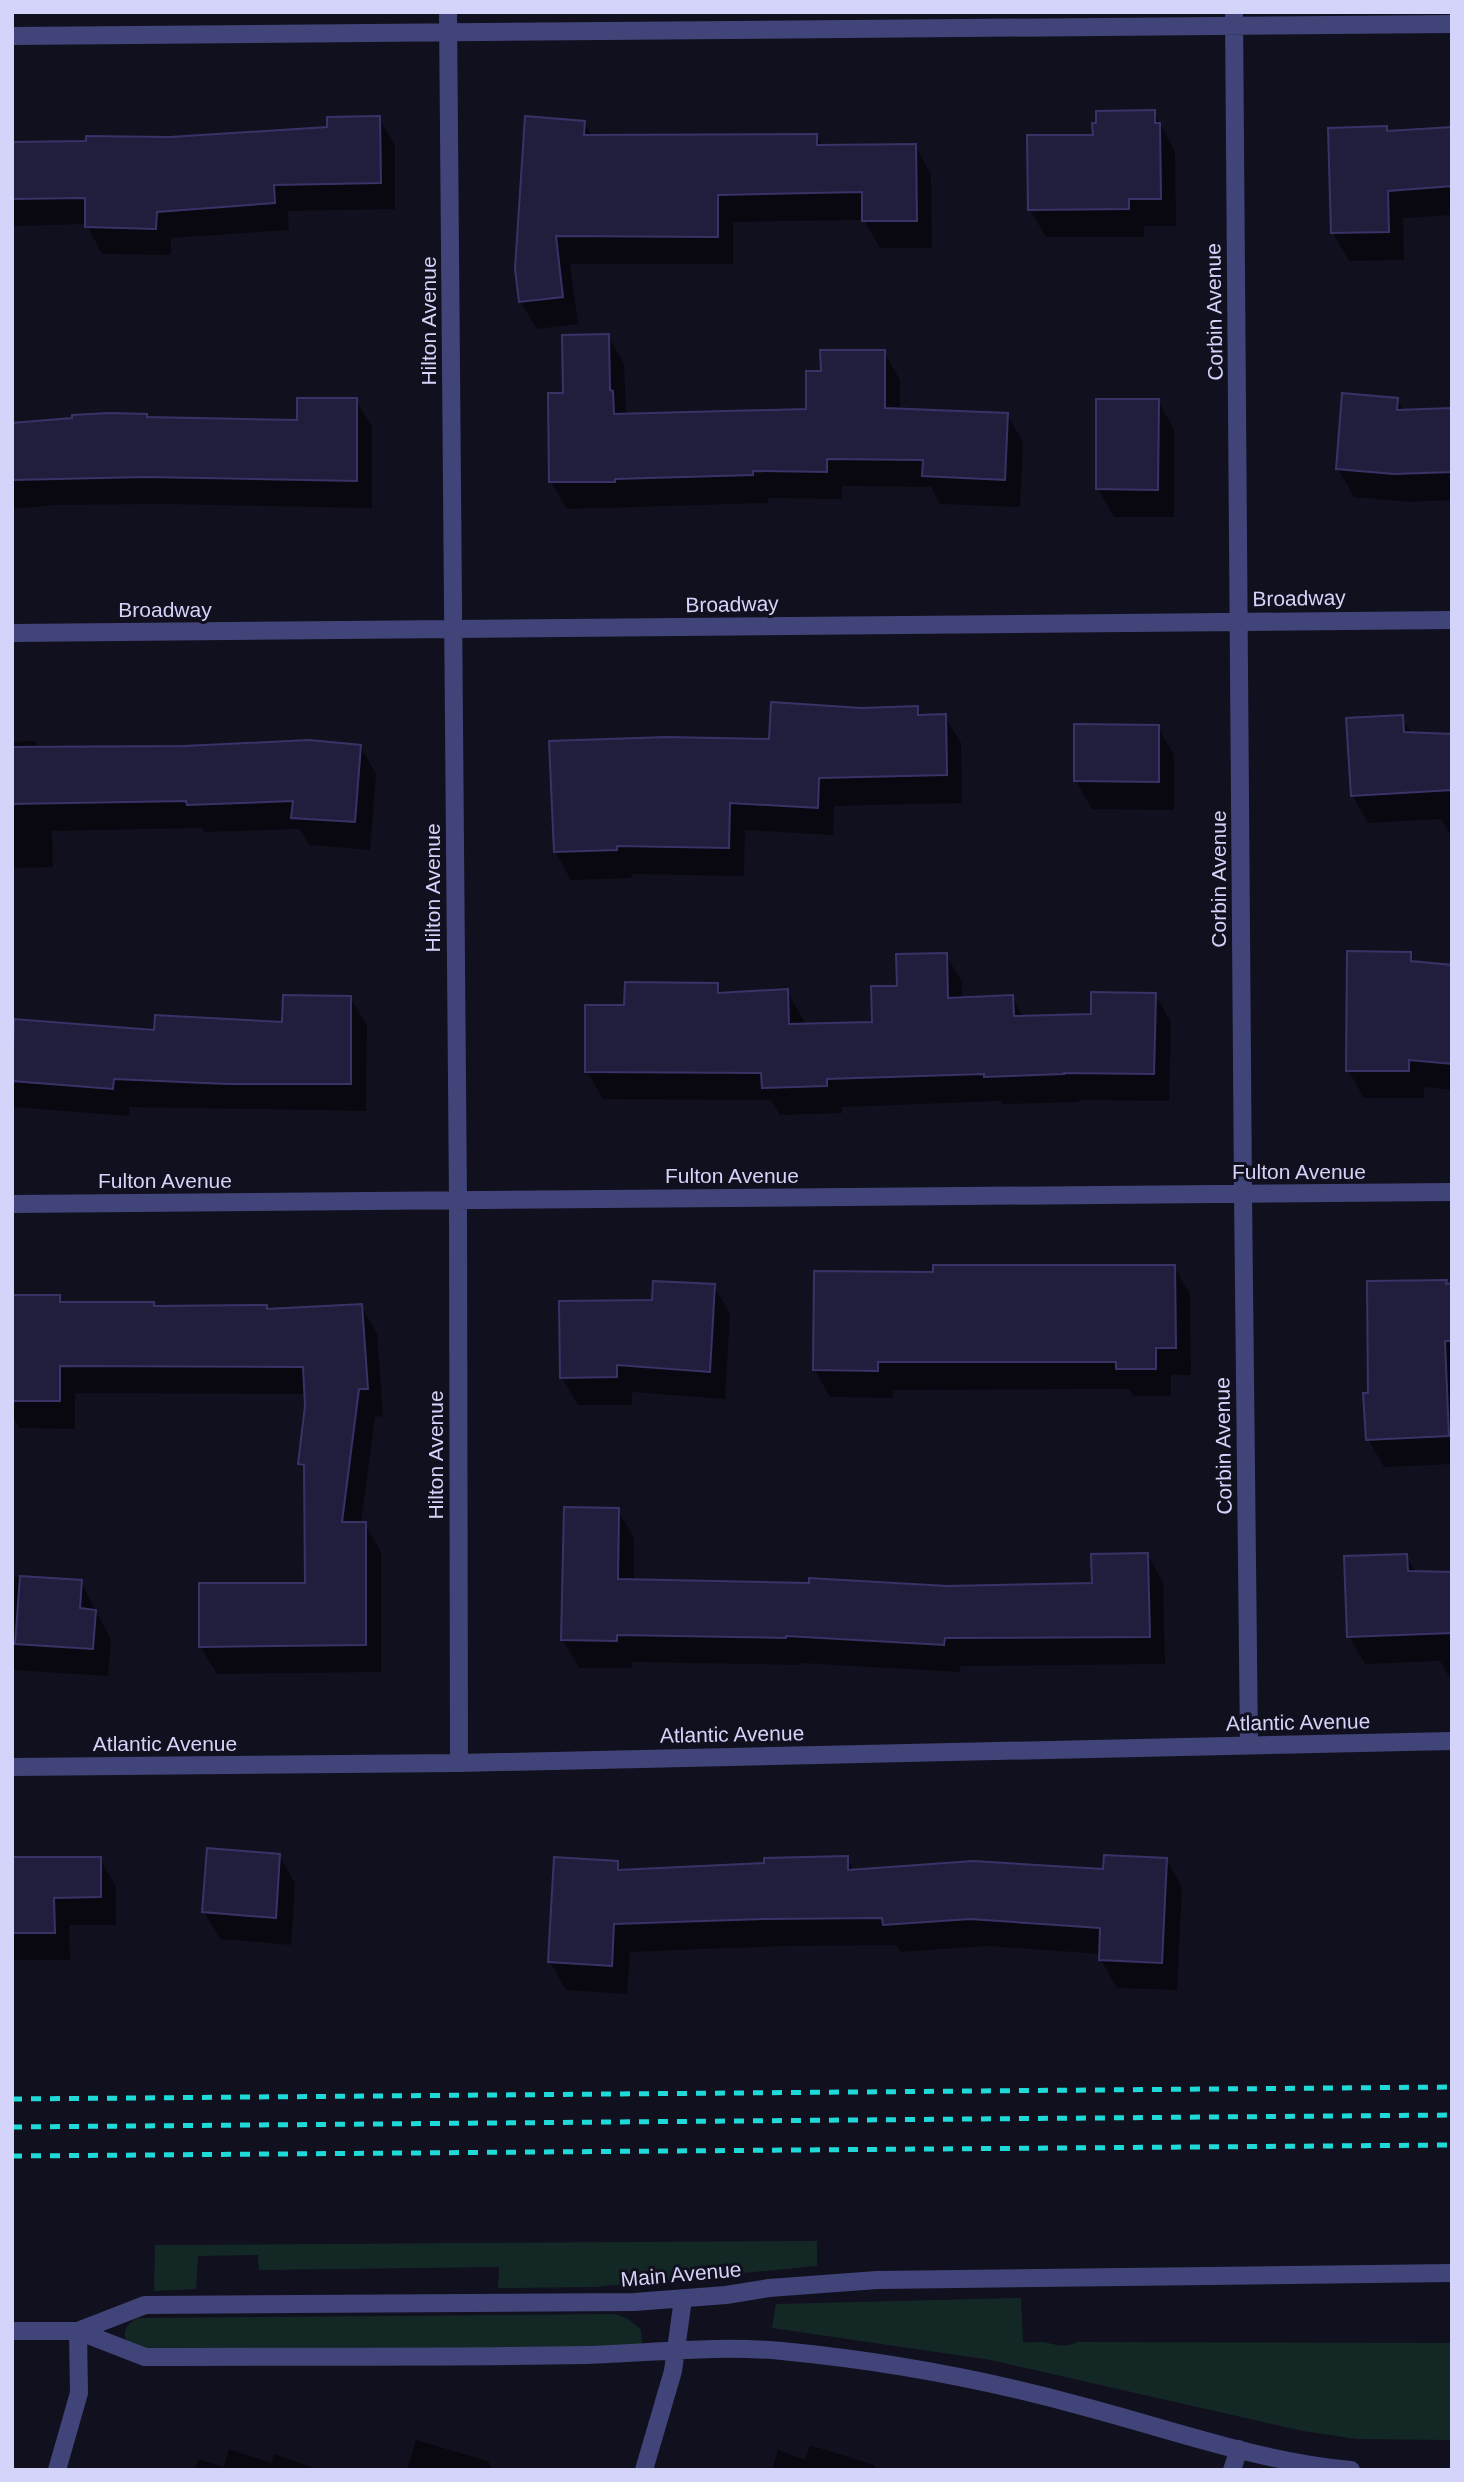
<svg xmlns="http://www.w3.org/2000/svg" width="1464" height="2482" font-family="Helvetica,sans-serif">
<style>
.grass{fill:#132825}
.shadow{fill:#0007}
.building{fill:#211e3d;stroke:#383366;stroke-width:2}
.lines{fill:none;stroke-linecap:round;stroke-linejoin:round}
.minor{stroke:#414478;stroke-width:18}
.rail{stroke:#1edbda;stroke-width:5;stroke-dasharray:10 9;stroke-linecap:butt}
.labels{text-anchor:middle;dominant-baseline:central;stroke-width:6;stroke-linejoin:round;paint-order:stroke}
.street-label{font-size:21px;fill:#d4d3f9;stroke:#11101f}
</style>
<rect width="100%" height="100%" fill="#11101f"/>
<!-- grass -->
<path class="grass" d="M 817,2241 L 817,2266 L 595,2287 L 498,2288 L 499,2267 L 259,2270 L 258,2255 L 198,2256 L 196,2289 L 154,2291 L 155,2245 Z
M 1021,2298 L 1023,2342 C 1029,2343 1035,2342 1042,2342 C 1056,2344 1063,2349 1077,2342 L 1452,2343 L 1452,2440 L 1357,2439 L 1303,2431 L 991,2360 L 772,2328 L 776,2304 Z
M 615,2314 L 628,2319 L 641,2330 L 642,2343 L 639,2347 L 148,2357 C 142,2353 131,2348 127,2342 C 121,2331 129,2321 139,2318 Z"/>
<!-- shadow -->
<path class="shadow" d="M 1154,112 L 1175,152 L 1176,226 L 1144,226 L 1144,237 L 1046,237 L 1030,210 L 1094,137 Z
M 379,118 L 395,145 L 395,209 L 288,211 L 289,230 L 171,238 L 171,255 L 102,254 L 86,224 L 12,226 L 12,145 L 329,129 Z
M 584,122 L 592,136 L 816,135 L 823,147 L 915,146 L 931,174 L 932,248 L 880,248 L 864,220 L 733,222 L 733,264 L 570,264 L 578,324 L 537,329 L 520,301 Z
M 1386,128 L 1388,132 L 1452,129 L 1452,215 L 1403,218 L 1404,260 L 1349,261 L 1333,233 L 1330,130 Z
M 608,336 L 624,364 L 626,416 L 808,411 L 822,373 L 884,352 L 900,380 L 900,410 L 1007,414 L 1023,442 L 1020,507 L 940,504 L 931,487 L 842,486 L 842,499 L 768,498 L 768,503 L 567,509 L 551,482 L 564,395 Z
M 1397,399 L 1404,412 L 1452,411 L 1452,500 L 1410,502 L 1354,497 L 1338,469 Z
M 356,400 L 372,427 L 372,508 L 163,504 L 54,505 L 12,509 L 12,424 L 147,418 L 298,422 Z
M 1158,401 L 1174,429 L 1174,517 L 1114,517 L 1098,489 Z
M 917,708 L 922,716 L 945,716 L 961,743 L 962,803 L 834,806 L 833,835 L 745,830 L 744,876 L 631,874 L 632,878 L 571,880 L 555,852 L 771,741 L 861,710 Z
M 1402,717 L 1412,734 L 1452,736 L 1452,838 L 1441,819 L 1368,823 L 1352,795 Z
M 1158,727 L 1174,755 L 1174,810 L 1092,809 L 1076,781 Z
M 35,741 L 39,749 L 360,746 L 376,774 L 370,850 L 309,845 L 300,829 L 204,832 L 202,828 L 52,831 L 53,867 L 12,868 L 12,742 Z
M 1410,954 L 1415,963 L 1452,966 L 1452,1090 L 1424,1087 L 1424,1098 L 1364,1098 L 1348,1070 Z
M 946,955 L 962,982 L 962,999 L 1012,997 L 1024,1018 L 1093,1016 L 1155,994 L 1171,1022 L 1169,1101 L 1079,1100 L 1079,1102 L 1002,1104 L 1000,1101 L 842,1107 L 842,1113 L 780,1115 L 771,1100 L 603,1099 L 587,1071 L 626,1007 L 717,985 L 723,994 L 787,991 L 803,1019 L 804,1025 L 874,1024 L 899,987 Z
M 350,998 L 367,1025 L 366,1111 L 129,1107 L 129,1116 L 12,1107 L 12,1021 L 156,1032 L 284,1023 Z
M 1174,1267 L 1190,1294 L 1191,1375 L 1171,1375 L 1171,1396 L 1133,1396 L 1129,1389 L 893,1390 L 893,1398 L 830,1397 L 814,1369 Z
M 1369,1282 L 1452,1282 L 1452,1464 L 1384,1467 L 1368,1439 Z
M 714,1286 L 730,1314 L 725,1399 L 632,1392 L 632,1405 L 578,1405 L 562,1378 L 654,1302 Z
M 12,1297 L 59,1297 L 63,1304 L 153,1303 L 155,1307 L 266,1307 L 269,1311 L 361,1306 L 377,1333 L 383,1416 L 375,1417 L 361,1524 L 365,1524 L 381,1552 L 381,1672 L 217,1674 L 200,1646 L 306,1585 L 306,1475 L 299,1463 L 307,1406 L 306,1394 L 75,1393 L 75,1429 L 20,1428 L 12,1415 Z
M 618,1510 L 634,1538 L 634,1581 L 947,1588 L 1093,1585 L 1147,1554 L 1163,1582 L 1165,1664 L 960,1666 L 960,1672 L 801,1663 L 801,1665 L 632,1662 L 632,1668 L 579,1668 L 563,1640 Z
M 1406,1556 L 1416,1573 L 1452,1574 L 1452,1675 L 1448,1675 L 1440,1661 L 1365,1664 L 1349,1636 Z
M 12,1577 L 81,1582 L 111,1640 L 108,1676 L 12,1670 Z
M 279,1855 L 295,1883 L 291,1945 L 220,1939 L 204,1912 Z
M 847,1858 L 855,1872 L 1105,1871 L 1166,1859 L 1182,1887 L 1177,1990 L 1117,1988 L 1101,1960 L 1101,1954 L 987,1946 L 901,1952 L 896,1945 L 782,1946 L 630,1952 L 627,1994 L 566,1990 L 550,1962 L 617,1863 L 622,1871 Z
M 12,1859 L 100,1859 L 116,1887 L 116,1925 L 69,1925 L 70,1960 L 12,1960 Z
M 416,2440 L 488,2461 L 493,2470 L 407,2470 Z
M 810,2445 L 874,2465 L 877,2470 L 772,2470 L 778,2450 L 805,2460 Z
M 229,2449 L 271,2463 L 274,2454 L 320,2470 L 195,2470 L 198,2459 L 224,2467 Z"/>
<!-- building -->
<path class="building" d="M 1155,110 L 1155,123 L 1160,123 L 1161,199 L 1129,199 L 1129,209 L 1028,210 L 1027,135 L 1093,135 L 1092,123 L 1096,123 L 1096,111 Z
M 380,116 L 381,183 L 274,185 L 275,203 L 157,212 L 156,229 L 85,227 L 85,198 L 12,199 L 12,142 L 86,141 L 86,136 L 170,137 L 327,127 L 327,117 Z
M 525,116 L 585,121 L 584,135 L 817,134 L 817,145 L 916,144 L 917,221 L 862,221 L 862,192 L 718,195 L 718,237 L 556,236 L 563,297 L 519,302 L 515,269 Z
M 1387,126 L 1387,131 L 1452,127 L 1452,186 L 1388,191 L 1389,232 L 1331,233 L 1328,128 Z
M 609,334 L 610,390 L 613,391 L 614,414 L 806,409 L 806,371 L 821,371 L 820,350 L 885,350 L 885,408 L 1008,413 L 1005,480 L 922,476 L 923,460 L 827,459 L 827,472 L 753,471 L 753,475 L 615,479 L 615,482 L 549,482 L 548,393 L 563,393 L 562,335 Z
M 1342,393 L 1398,398 L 1397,410 L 1452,408 L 1452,472 L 1394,474 L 1336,469 Z
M 297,398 L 357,398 L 357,481 L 147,477 L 12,480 L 12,423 L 72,418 L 72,415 L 109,413 L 147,414 L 147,417 L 297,420 Z
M 1096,399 L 1159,399 L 1158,490 L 1096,489 Z
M 771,702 L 861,708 L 918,706 L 918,715 L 946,714 L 947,775 L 819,778 L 818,808 L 730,803 L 729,848 L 617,846 L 617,850 L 554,852 L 549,741 L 667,737 L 769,739 Z
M 1403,715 L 1404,732 L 1452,734 L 1452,790 L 1351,796 L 1346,718 Z
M 1074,724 L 1159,725 L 1159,782 L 1074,781 Z
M 309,740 L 361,745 L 355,822 L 291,818 L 293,801 L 187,805 L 186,801 L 12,804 L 12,747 L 184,746 Z
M 1347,951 L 1411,952 L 1411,961 L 1452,965 L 1452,1064 L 1409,1060 L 1409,1071 L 1346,1071 Z
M 947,953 L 948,998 L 1013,995 L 1014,1016 L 1091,1014 L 1091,992 L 1156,993 L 1154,1074 L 1064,1073 L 1064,1074 L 984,1077 L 984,1074 L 827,1079 L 827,1086 L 762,1088 L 761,1073 L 585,1072 L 585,1005 L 624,1005 L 625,982 L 718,983 L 718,993 L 788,989 L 789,1024 L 872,1022 L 871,986 L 897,986 L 896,954 Z
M 283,995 L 351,996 L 351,1084 L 227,1084 L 114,1079 L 113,1089 L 12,1081 L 14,1019 L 154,1030 L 155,1015 L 282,1022 Z
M 933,1265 L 1175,1265 L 1176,1348 L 1156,1348 L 1156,1369 L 1116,1369 L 1116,1362 L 878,1362 L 878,1371 L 813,1370 L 814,1271 L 933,1272 Z
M 1447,1280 L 1446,1284 L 1452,1283 L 1452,1341 L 1445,1341 L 1449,1436 L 1366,1440 L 1363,1393 L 1368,1393 L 1367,1281 Z
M 653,1281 L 715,1284 L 710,1372 L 617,1365 L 617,1377 L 560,1378 L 559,1301 L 652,1300 Z
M 12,1295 L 60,1295 L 60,1302 L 154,1302 L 154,1306 L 267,1305 L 267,1309 L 362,1304 L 368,1389 L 359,1389 L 342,1522 L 366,1522 L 366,1645 L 199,1647 L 199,1583 L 305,1583 L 304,1465 L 298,1464 L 305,1406 L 303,1367 L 60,1366 L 60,1401 L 12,1401 Z
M 564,1507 L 619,1508 L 618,1579 L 809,1583 L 809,1578 L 947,1586 L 1092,1583 L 1091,1554 L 1148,1553 L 1150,1637 L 945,1638 L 944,1645 L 786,1636 L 786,1638 L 617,1635 L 617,1641 L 561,1640 Z
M 1407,1554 L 1408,1571 L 1452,1572 L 1452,1633 L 1347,1637 L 1344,1556 Z
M 20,1576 L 82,1580 L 80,1608 L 96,1610 L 93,1649 L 15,1644 Z
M 207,1848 L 280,1854 L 276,1918 L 202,1912 Z
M 1104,1855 L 1167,1858 L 1162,1963 L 1099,1960 L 1100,1928 L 970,1919 L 883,1925 L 882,1918 L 765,1919 L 614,1924 L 612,1966 L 548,1962 L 554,1857 L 618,1861 L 618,1870 L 764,1863 L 764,1858 L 848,1856 L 848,1870 L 973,1861 L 1103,1869 Z
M 12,1857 L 101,1857 L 101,1897 L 54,1898 L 55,1933 L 12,1933 Z"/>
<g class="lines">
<!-- minor -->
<path class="minor" d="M 448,12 L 458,1200 L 459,1763
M 1234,12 L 1243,1194 L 1249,1745
M 12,36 L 1452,24
M 12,633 L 1452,620
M 12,1204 L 1452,1192
M 12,1767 L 459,1763 L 1452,1741
M 12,2331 L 78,2331 L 145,2357 C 292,2356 439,2358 586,2355 C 651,2353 717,2345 782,2351 C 886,2361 989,2380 1089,2408 C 1175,2431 1262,2462 1351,2470
M 78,2331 L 145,2305 L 634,2302 L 726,2295 L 769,2288 L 877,2280 L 1452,2273
M 57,2470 L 79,2393 L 78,2331
M 644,2470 L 673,2371 L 683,2299
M 1232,2470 L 1239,2449"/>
<!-- rail -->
<path class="rail" d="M 12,2099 L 1452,2087
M 12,2127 L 1452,2115
M 12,2156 L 1452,2145"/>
</g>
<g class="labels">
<!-- street labels -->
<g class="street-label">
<text transform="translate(1214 312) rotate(-91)">Corbin Avenue</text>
<text transform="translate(428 321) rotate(-90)">Hilton Avenue</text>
<text transform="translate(1299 598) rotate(-1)">Broadway</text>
<text transform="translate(732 604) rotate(-1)">Broadway</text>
<text x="165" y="609">Broadway</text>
<text transform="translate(1218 879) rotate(-90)">Corbin Avenue</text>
<text transform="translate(432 888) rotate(-90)">Hilton Avenue</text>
<text x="1299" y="1171">Fulton Avenue</text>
<text x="732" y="1175">Fulton Avenue</text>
<text x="165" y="1180">Fulton Avenue</text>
<text transform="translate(1223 1446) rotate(-91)">Corbin Avenue</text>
<text transform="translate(435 1455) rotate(-90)">Hilton Avenue</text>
<text transform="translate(1298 1722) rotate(-1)">Atlantic Avenue</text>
<text transform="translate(732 1734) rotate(-1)">Atlantic Avenue</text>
<text x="165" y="1743">Atlantic Avenue</text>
<text transform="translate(681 2274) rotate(-5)">Main Avenue</text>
</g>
</g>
<!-- border -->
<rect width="1464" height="2482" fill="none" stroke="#d4d3f9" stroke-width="28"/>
</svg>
